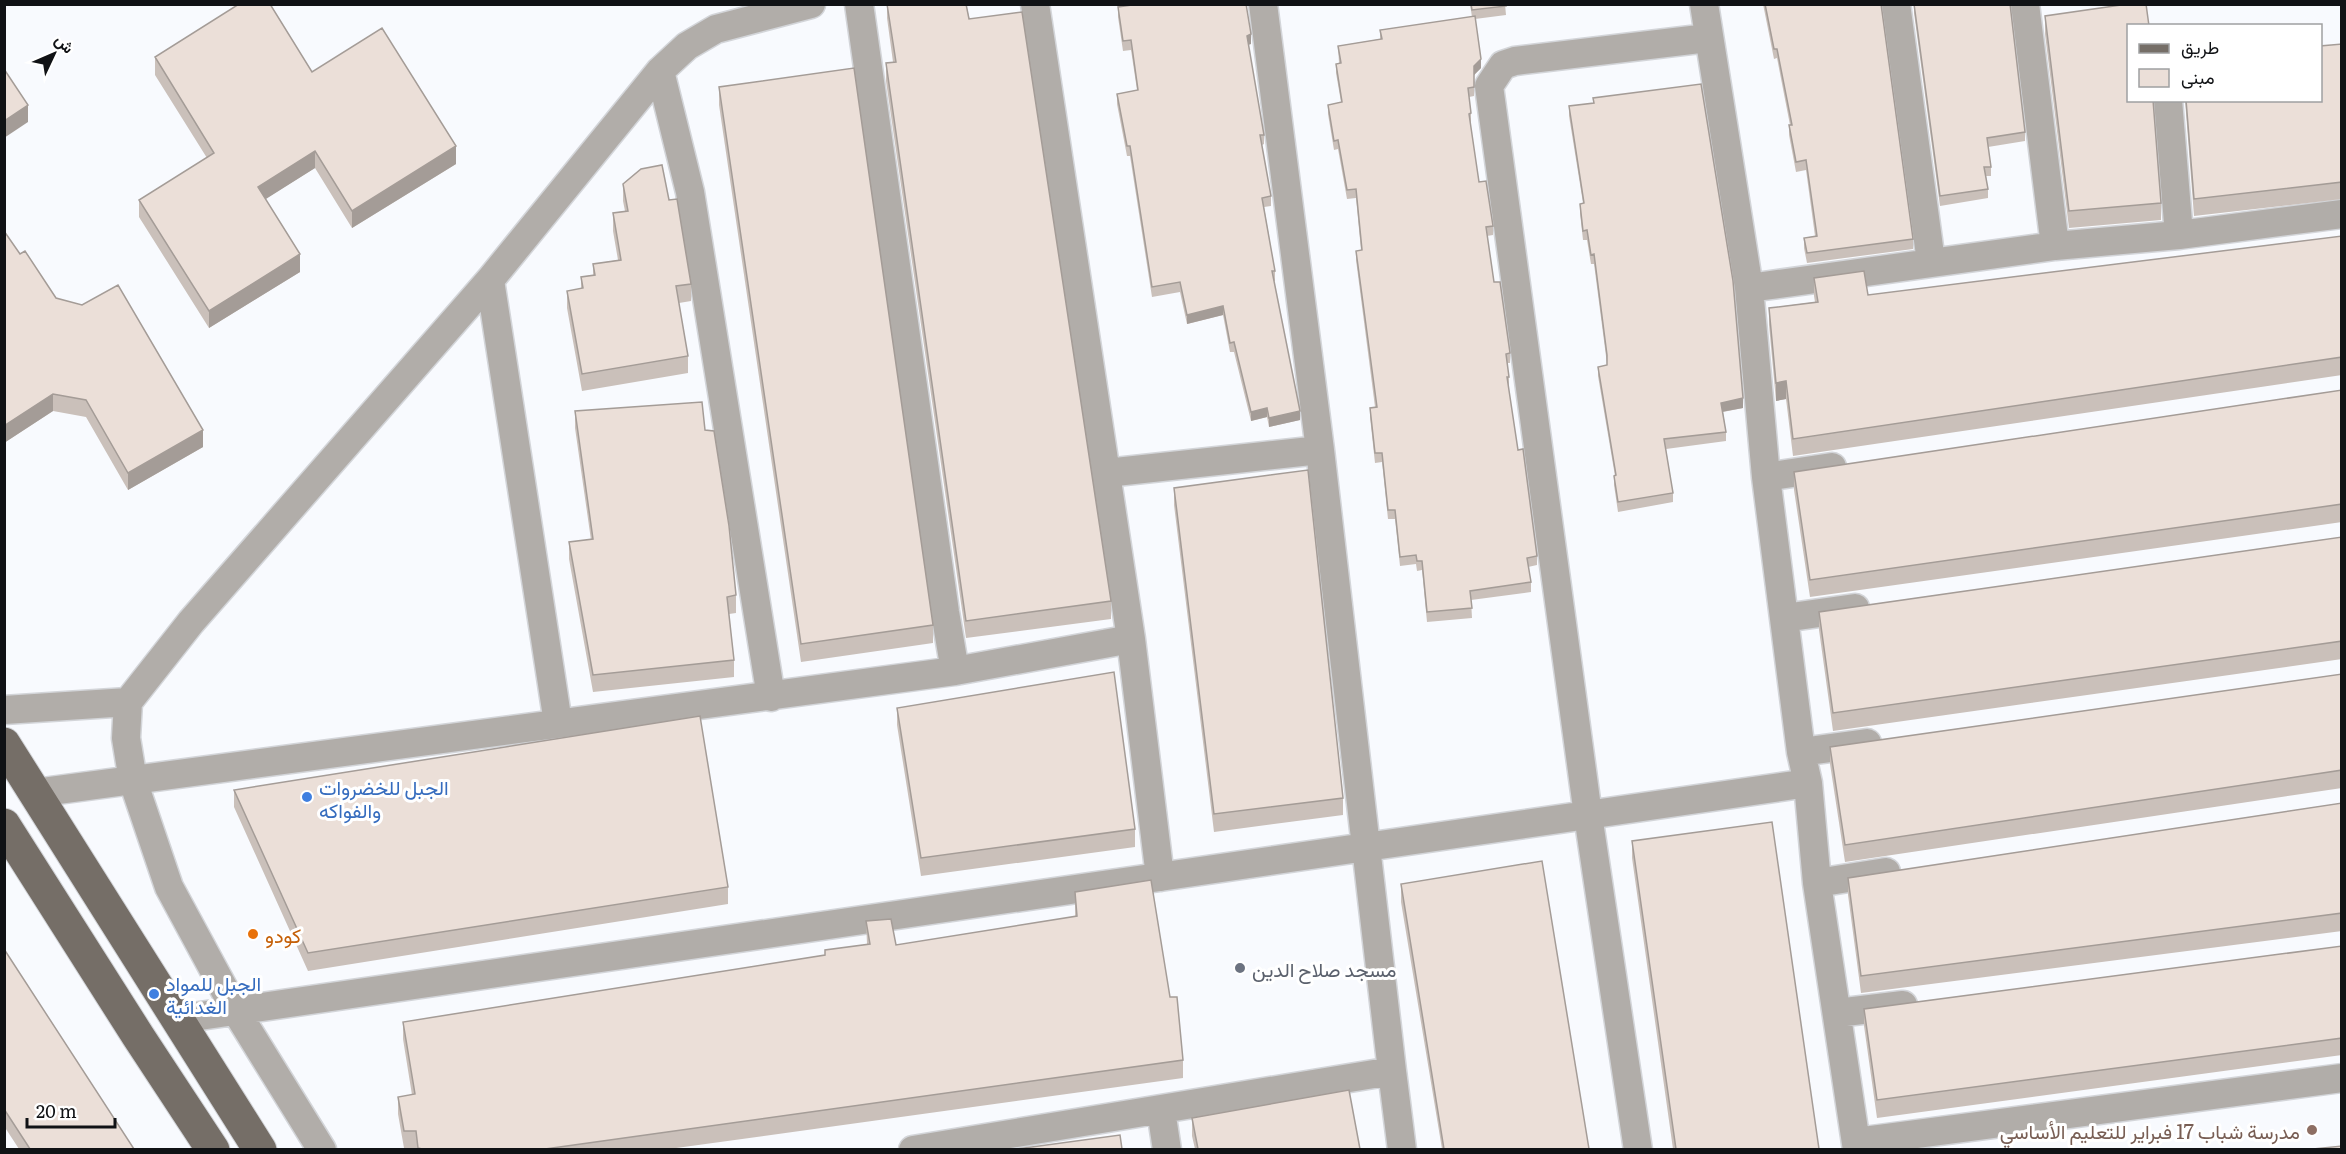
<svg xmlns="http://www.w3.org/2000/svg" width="2346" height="1154" font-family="Literata,Vazirmatn,serif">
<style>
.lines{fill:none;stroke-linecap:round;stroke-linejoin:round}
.street-casing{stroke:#d3d5d9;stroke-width:31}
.primary-casing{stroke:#d3d5d9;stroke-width:35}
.street{stroke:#b1ada9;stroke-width:28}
.primary{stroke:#756e67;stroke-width:33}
.wall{fill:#cac0ba}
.shaded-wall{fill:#a49c97}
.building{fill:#ebdfd8;stroke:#a49c97;stroke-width:1.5}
.shop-dot{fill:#3f7fe0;stroke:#fff;stroke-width:2}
.food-dot{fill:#e8710a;stroke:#fff;stroke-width:2}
.worship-dot{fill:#6b7280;stroke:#fff;stroke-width:2}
.education-dot{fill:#8d6e63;stroke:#fff;stroke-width:2}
.labels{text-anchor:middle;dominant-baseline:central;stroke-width:6;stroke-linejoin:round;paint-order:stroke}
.shop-label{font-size:20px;fill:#366cbe;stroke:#fff;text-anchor:start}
.food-label{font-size:20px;fill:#c56008;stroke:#fff;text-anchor:start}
.worship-label{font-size:20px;fill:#5b616d;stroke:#fff;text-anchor:start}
.education-label{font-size:20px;fill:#785e54;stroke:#fff;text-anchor:end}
</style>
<rect width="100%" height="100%" fill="#f8fafe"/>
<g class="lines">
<!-- street casing -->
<g class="street-casing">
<path id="street" d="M 859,4 L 945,612 L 955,671
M 1035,4 L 1131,639 L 1160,877
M 1704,4 L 1749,288 L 1766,477 L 1801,752 L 1808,783 L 1817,883 L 1857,1150
M 1896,4 L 1931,262
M 2025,4 L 2055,246
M 660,71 L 690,192 L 771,697
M 2168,100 L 2179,235
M 490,280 L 558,723
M 1749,288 L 2055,246 L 2179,235 L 2342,214
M 1106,473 L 1320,450
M 1766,477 L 1832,467
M 1784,618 L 1855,608
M 4,710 L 128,702
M 1801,752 L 1867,743
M 35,793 L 955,671 L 1131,639
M 1817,883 L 1886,872
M 1837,1013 L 1903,1005
M 179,1019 L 1808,783
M 1392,1071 L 1402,1150
M 1161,1110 L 1167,1150
M 1856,1142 L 2342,1078
M 322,1150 L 236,1011 L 169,887 L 133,781 L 126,738 L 128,702 L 191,622 L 490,280 L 660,71 L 687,46 L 716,29 L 811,4
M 913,1150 L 1392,1071 L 1320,450 L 1263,4
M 1638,1150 L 1588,815 L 1489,86 L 1503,65 L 1515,61 L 1708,38"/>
</g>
<!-- primary casing -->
<g class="primary-casing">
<path id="primary" d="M 4,744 L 260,1150
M 4,825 L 138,1036 L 213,1150"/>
</g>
<!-- street -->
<use href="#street" class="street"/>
<!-- primary -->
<use href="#primary" class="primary"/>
</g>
<!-- wall -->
<path class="wall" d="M 887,4 L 966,4 L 1111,601 L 1111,619 L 966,638 L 886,81 L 886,63 L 893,62 L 887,18 Z
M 1470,4 L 1505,4 L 1506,15 L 1475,19 L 1481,68 L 1474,75 L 1474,96 L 1469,97 L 1471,113 L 1471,123 L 1470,123 L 1479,182 L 1493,226 L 1493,235 L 1487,236 L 1494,282 L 1510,353 L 1510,363 L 1507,363 L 1509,377 L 1509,386 L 1508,386 L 1518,450 L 1537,556 L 1537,565 L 1528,567 L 1531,582 L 1531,592 L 1471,600 L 1472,618 L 1427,622 L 1422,570 L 1417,571 L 1416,564 L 1400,566 L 1395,519 L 1388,519 L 1382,462 L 1375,463 L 1370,417 L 1370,408 L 1375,407 L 1356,260 L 1356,251 L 1361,250 L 1356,198 L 1347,199 L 1338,149 L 1334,150 L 1328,114 L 1328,105 L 1341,102 L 1336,73 L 1336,64 L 1339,63 L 1338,46 L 1380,39 L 1380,30 L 1472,17 Z
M 1763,4 L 1881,4 L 1913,239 L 1913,249 L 1807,263 L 1804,248 L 1804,238 L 1815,236 L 1806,170 L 1796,172 L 1789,135 L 1789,125 L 1790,125 L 1777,58 L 1774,59 Z
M 1914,4 L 2025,132 L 2025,141 L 1988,147 L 1991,167 L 1991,176 L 1986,176 L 1988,189 L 1988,198 L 1940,206 L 1914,13 Z
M 1118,7 L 1251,44 L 1248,45 L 1264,135 L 1264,144 L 1262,145 L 1271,196 L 1271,206 L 1264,207 L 1275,271 L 1275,281 L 1274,281 L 1300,420 L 1269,427 L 1267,417 L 1251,421 L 1234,352 L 1230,352 L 1223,315 L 1187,324 L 1180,292 L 1152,297 L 1130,156 L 1127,156 L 1117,104 L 1117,94 L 1137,90 L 1131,50 L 1123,51 L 1118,17 Z
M 2045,16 L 2128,26 L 2161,203 L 2161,220 L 2069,228 L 2045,34 Z
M 2342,44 L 2342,199 L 2194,216 L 2185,100 L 2320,100 Z
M 155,57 L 312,72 L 456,164 L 352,228 L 315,168 L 265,199 L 300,272 L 209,328 L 139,217 L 139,200 L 207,158 L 155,75 Z
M 719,87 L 933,625 L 933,643 L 801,662 L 719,105 Z
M 1593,98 L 1743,408 L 1723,412 L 1726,432 L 1726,441 L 1666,449 L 1673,493 L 1673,502 L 1618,512 L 1614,485 L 1614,476 L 1615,476 L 1598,376 L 1598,367 L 1607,365 L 1607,364 L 1594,264 L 1591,264 L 1587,240 L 1583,240 L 1580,213 L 1580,204 L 1583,203 L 1569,116 L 1569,106 L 1593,103 Z
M 623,184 L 669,200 L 691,284 L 691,301 L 679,303 L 688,356 L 688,373 L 582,391 L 567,308 L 567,291 L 581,289 L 581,277 L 593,275 L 593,264 L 618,260 L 613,231 L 613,213 L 625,211 L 623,201 Z
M 4,231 L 20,254 L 56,298 L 203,447 L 128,490 L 86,417 L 53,411 L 4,443 Z
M 2342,236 L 2342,375 L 1793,456 L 1786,399 L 1776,401 L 1769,325 L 1769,308 L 1815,302 L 1814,296 L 1814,278 L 1868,295 Z
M 2342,390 L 2342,522 L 1810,597 L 1794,490 L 1794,472 Z
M 575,411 L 705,430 L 736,595 L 736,613 L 729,614 L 734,660 L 734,677 L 593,692 L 569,559 L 569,542 L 591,540 L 575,428 Z
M 1174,488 L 1343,798 L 1343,815 L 1214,832 L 1174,505 Z
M 2342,537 L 2342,659 L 1833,731 L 1819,630 L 1819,612 Z
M 2342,674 L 2342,788 L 1845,862 L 1830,764 L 1830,747 Z
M 897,708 L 1135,829 L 1135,847 L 921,876 L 897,725 Z
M 234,790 L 728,887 L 728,904 L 308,971 L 234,807 Z
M 2342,803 L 2342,931 L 1861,993 L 1848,895 L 1848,878 Z
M 1632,841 L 1819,1149 L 1673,1149 L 1632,858 Z
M 1401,884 L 1589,1149 L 1442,1149 L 1401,902 Z
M 1075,892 L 1170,997 L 1183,1060 L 1183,1078 L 669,1149 L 416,1149 L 404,1148 L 398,1114 L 398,1097 L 412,1095 L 403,1039 L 403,1022 L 825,955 L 867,944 L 866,921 L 896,945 L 1075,917 Z
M 2342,946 L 2342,1055 L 1877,1118 L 1864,1026 L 1864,1009 Z
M 4,949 L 134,1149 L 19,1149 L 4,1126 Z
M 1192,1118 L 1360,1149 L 1195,1149 L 1192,1136 Z"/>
<!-- shaded-wall -->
<path class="shaded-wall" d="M 1251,34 L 1251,44 L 1247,45 L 1247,36 Z
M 1481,59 L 1481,68 L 1474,75 L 1474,96 L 1474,66 Z
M 28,105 L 28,122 L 4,138 L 4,121 Z
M 456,146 L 456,164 L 352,228 L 352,211 Z
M 315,151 L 315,168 L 258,204 L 258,187 Z
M 300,254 L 300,272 L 209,328 L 209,311 Z
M 1223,306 L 1223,315 L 1187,324 L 1187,315 Z
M 1786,381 L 1786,399 L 1776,401 L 1776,383 Z
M 53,394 L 53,411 L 4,443 L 4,426 Z
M 1743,398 L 1743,408 L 1721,412 L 1721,403 Z
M 1267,408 L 1267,417 L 1251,421 L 1251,412 Z
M 1300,411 L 1300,420 L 1269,427 L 1269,418 Z
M 203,430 L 203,447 L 128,490 L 128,473 Z"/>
<!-- building -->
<path class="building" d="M 239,4 L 270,4 L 312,72 L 382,28 L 456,146 L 352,211 L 315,151 L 258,187 L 300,254 L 209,311 L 139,200 L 214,153 L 155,57 Z
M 887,4 L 966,4 L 969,19 L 1022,12 L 1111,601 L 966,621 L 886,63 L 896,62 Z
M 1139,4 L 1246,4 L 1251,34 L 1247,36 L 1264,135 L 1260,135 L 1271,196 L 1262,198 L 1275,271 L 1272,271 L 1300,411 L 1269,418 L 1267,408 L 1251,412 L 1234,342 L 1230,343 L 1223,306 L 1187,315 L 1180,282 L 1152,287 L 1130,146 L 1127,146 L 1117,94 L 1138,90 L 1131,40 L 1123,41 L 1118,7 Z
M 1471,4 L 1505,4 L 1506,6 L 1472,10 Z
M 1765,4 L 1881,4 L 1913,239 L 1807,253 L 1804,238 L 1817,236 L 1806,160 L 1796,162 L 1789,125 L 1792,125 L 1777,49 L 1774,49 Z
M 1914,4 L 2010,4 L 2025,132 L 1987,138 L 1991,167 L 1984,167 L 1988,189 L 1940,196 Z
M 2128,4 L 2146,4 L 2149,26 L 2128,26 L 2128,100 L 2153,100 L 2161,203 L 2069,211 L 2045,16 Z
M 1475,16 L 1481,59 L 1474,66 L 1474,87 L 1468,88 L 1471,113 L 1469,114 L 1479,182 L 1486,181 L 1493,226 L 1486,227 L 1494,282 L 1500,282 L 1510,353 L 1506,354 L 1509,377 L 1507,377 L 1518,450 L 1523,449 L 1537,556 L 1527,558 L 1531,582 L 1470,591 L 1472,608 L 1427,612 L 1422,561 L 1417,561 L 1416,555 L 1400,557 L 1395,510 L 1388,510 L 1382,453 L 1375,453 L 1370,408 L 1377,407 L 1356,251 L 1362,250 L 1356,189 L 1347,190 L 1338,140 L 1334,141 L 1328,105 L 1342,102 L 1336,64 L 1341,63 L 1338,46 L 1382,39 L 1380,30 Z
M 2342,44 L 2342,182 L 2194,199 L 2186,100 L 2320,100 L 2320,46 Z
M 854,68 L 933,625 L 801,644 L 719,87 Z
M 4,69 L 28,105 L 4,121 Z
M 1701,84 L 1733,281 L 1743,398 L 1721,403 L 1726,432 L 1664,439 L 1673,493 L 1618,502 L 1614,476 L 1616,475 L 1598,367 L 1607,365 L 1607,355 L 1594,254 L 1591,255 L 1587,230 L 1583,231 L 1580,204 L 1584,203 L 1569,106 L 1594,103 L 1593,98 Z
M 662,165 L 669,200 L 677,199 L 691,284 L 676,286 L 688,356 L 582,374 L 567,291 L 583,288 L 581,277 L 595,275 L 593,264 L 621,260 L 613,213 L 628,211 L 623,184 L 641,169 Z
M 4,231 L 20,254 L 25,251 L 56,298 L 82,305 L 118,285 L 203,430 L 128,473 L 86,400 L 53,394 L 4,426 Z
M 2342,236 L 2342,357 L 1793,439 L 1786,381 L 1776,383 L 1769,308 L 1818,302 L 1814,278 L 1864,271 L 1868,295 Z
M 2342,390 L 2342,504 L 1810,580 L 1794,472 Z
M 702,402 L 705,430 L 714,431 L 729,526 L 736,595 L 727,597 L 734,660 L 593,675 L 569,542 L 593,539 L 575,411 Z
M 1308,470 L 1343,798 L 1214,814 L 1174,488 Z
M 2342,537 L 2342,641 L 1833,713 L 1819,612 Z
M 1114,672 L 1135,829 L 921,858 L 897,708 Z
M 2342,674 L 2342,770 L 1845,845 L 1830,747 Z
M 700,716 L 728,887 L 308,953 L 234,790 Z
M 2342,803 L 2342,913 L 1861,976 L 1848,878 Z
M 1772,822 L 1819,1149 L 1676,1149 L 1632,841 Z
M 1542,861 L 1589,1149 L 1444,1149 L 1401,884 Z
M 1151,880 L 1170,997 L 1177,997 L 1183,1060 L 545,1149 L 422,1149 L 418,1148 L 416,1131 L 404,1131 L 398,1097 L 415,1094 L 403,1022 L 825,955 L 825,950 L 870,944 L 866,921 L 891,919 L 896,945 L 1077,916 L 1075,892 Z
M 2342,946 L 2342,1038 L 1877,1100 L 1864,1009 Z
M 4,949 L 134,1149 L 30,1149 L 4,1109 Z
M 1349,1090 L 1360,1149 L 1198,1149 L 1192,1118 Z
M 1120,1135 L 1122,1149 L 1017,1149 Z
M 2342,1146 L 2342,1149 L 2313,1149 Z"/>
<!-- markers -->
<g class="shop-dot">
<circle cx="307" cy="797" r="6"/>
<circle cx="154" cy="994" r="6"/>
</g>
<circle class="food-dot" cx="253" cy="934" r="6"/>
<circle class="worship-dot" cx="1240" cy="968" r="6"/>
<circle class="education-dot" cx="2312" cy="1130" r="6"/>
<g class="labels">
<!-- shop labels -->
<g class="shop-label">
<text x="319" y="786">الجبل للخضروات<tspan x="319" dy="23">والفواكه</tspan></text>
<text x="166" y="982">الجبل للمواد<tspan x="166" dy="23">الغدائية</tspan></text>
</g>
<!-- food labels -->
<g class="food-label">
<text x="265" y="934">كودو</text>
</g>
<!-- worship labels -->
<g class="worship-label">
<text x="1252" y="968">مسجد صلاح الدين</text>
</g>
<!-- education labels -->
<g class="education-label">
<text x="2300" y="1130">مدرسة شباب 17 فبراير للتعليم الأساسي</text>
</g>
</g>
<!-- border -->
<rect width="2346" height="1154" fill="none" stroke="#101215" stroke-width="12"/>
<!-- legend -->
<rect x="2127" y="24" width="195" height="78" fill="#ffffff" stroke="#9fa0a1" stroke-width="1.5"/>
<rect x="2139" y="44" width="30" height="9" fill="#756e67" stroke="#9fa0a1" stroke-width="1.5"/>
<text x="2181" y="54" font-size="18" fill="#101215">طريق</text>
<rect x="2139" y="69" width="30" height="18" fill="#ebdfd8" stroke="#9fa0a1" stroke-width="1.5"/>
<text x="2181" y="84" font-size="18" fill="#101215">مبنى</text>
<!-- north arrow -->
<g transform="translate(54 54) rotate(46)" stroke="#ffffff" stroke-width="4.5" paint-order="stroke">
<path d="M0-4.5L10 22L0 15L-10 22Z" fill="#101215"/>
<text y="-9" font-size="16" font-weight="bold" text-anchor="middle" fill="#101215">ش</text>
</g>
<!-- scale -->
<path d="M27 1118v9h88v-9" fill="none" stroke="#101215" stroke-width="3"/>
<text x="36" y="1118" font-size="18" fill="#101215" stroke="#ffffff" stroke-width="4.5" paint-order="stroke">20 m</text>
</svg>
